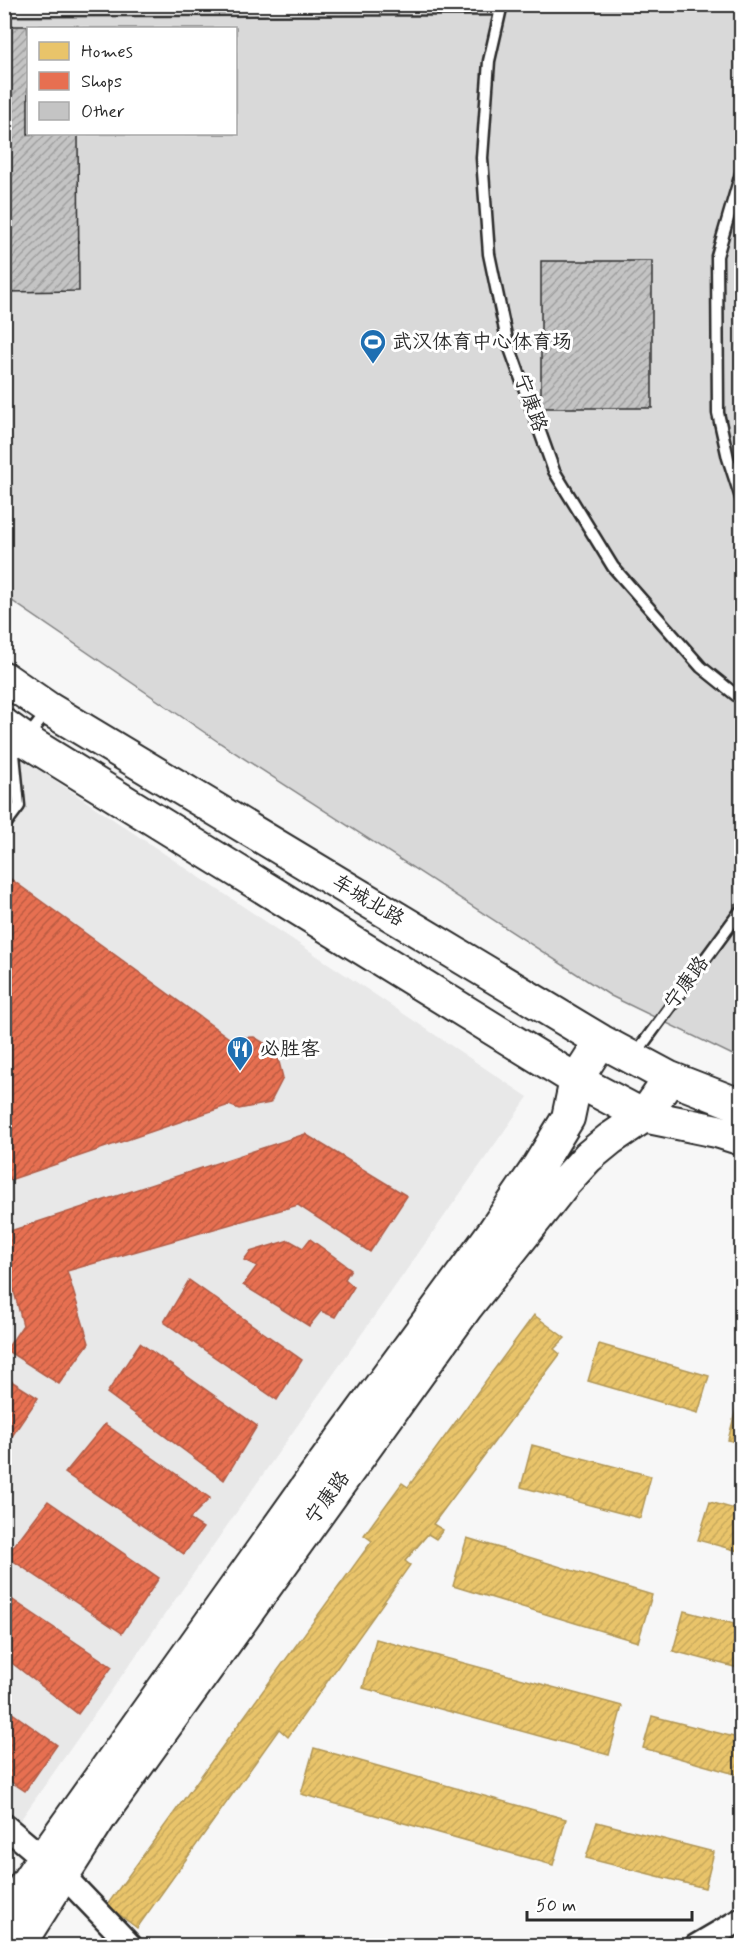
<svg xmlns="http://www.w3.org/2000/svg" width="746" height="1950" font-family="Mynerve,'LXGW WenKai TC',sans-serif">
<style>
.built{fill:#e8e8e8}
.park{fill:#d9d9d9;stroke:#828282;stroke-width:1.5;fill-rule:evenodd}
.homes{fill:url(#homes-hatch);stroke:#b09657;stroke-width:1.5}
.shops{fill:url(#shops-hatch);stroke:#af5b46;stroke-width:1.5}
.building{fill:url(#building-hatch);stroke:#2b2b2b;stroke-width:1.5}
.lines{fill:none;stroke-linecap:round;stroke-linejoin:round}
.lane-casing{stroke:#2b2b2b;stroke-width:15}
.street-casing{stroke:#2b2b2b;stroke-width:27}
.secondary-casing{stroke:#2b2b2b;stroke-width:36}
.lane{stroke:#fff;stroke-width:10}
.street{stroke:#fff;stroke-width:22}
.secondary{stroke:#fff;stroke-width:32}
.labels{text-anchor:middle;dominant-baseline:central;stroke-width:6;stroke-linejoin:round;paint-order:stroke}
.poi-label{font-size:20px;fill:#2b2b2b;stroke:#fff;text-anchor:start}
.street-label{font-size:20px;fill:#2b2b2b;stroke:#fff}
</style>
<defs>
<pattern id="homes-hatch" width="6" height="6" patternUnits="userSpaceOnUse" patternTransform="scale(1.5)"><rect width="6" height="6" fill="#e9c46a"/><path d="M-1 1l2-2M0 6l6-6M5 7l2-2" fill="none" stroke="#c8a95c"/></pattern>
<pattern id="shops-hatch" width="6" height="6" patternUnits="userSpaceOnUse" patternTransform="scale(1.5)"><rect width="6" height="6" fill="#e76f51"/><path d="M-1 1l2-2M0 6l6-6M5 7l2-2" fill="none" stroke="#bb5b43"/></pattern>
<pattern id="building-hatch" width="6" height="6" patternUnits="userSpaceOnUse" patternTransform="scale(1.5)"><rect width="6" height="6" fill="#c4c4c4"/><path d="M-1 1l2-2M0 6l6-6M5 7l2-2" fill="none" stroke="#9f9f9f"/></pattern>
</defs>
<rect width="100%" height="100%" fill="#f7f7f7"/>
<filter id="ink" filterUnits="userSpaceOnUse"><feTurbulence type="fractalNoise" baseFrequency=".0167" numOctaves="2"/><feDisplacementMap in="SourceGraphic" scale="12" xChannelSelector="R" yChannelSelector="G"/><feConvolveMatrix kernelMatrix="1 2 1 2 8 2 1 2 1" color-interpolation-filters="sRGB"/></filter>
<g filter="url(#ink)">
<!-- built -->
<path class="built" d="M 5,747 L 528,1097 L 5,1842 Z"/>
<!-- park -->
<path class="park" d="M 4,5 L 741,5 L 741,1059 L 611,996 L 220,743 L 5,596 ZM 28,28 L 236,28 L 236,134 L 28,134 Z"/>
<!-- homes -->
<path class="homes" d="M 534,1315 L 565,1338 L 554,1349 L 560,1354 L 433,1524 L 443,1530 L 436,1539 L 428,1534 L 405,1561 L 410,1565 L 288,1737 L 279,1729 L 137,1928 L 107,1905 L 372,1541 L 364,1535 L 402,1483 L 408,1487 Z
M 599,1344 L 709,1376 L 698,1413 L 588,1381 Z
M 739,1398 L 742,1399 L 742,1444 L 728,1440 Z
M 532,1445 L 651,1476 L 640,1518 L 521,1487 Z
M 710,1502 L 742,1511 L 742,1552 L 698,1540 Z
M 467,1538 L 652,1595 L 638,1642 L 453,1586 Z
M 684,1611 L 742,1626 L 742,1669 L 673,1651 Z
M 376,1639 L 622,1706 L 609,1755 L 363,1688 Z
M 652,1716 L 742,1739 L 742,1776 L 643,1748 Z
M 314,1748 L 566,1819 L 553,1865 L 301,1794 Z
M 597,1822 L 714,1852 L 705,1888 L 586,1858 Z"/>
<!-- shops -->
<path class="shops" d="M 4,874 L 229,1038 L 254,1037 L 276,1050 L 283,1078 L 270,1103 L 239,1109 L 229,1105 L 4,1182 Z
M 305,1134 L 407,1196 L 370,1252 L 298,1205 L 67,1271 L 89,1343 L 59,1384 L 6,1350 L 23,1325 L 4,1254 L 4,1233 Z
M 310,1239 L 351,1269 L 345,1279 L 354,1287 L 335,1317 L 321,1311 L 309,1326 L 243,1285 L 257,1266 L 244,1260 L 250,1252 L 289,1240 L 303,1248 Z
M 189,1280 L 302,1360 L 277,1400 L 164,1322 Z
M 140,1343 L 257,1426 L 224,1480 L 107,1393 Z
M 8,1379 L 38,1398 L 4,1448 L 4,1383 Z
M 105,1424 L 210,1498 L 189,1519 L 203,1528 L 184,1554 L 65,1473 Z
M 48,1501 L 159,1578 L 122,1633 L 6,1556 Z
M 4,1594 L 112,1667 L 78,1714 L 4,1657 Z
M 4,1707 L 57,1745 L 25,1791 L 4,1777 Z"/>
<!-- building -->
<path class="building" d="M 4,26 L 78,26 L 78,28 L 28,28 L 28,134 L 78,134 L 79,291 L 4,292 Z
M 541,261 L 652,261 L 652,408 L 541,408 Z"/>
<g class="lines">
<!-- lane casing -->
<g class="lane-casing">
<path id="lane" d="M 502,4 L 489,61 L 482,158 L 489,254 L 507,340 L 554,471 L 613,567 L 701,667 L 742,700
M 4,10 L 501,9
M 742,170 L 717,256 L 718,413 L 728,458 L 742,501
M 4,826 L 19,806 L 14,754 L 48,711
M 634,1056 L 742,909"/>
</g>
<!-- street casing -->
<g class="street-casing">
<path id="street" d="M 4,1825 L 62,1874 L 131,1946
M 696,1946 L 742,1919"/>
</g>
<!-- secondary casing -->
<g class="secondary-casing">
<path id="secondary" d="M 4,678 L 49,709 L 601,1041 L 670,1078 L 742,1106
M 4,725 L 25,740 L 576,1080 L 644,1116 L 717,1131 L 742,1139
M 4,1917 L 43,1858 L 319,1470 L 492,1234 L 538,1167 L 568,1118 L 576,1080 L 601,1041
M 18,1946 L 100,1817 L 467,1306 L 565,1182 L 588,1157 L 610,1139 L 644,1116 L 670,1078"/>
</g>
<!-- lane -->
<use href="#lane" class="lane"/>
<!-- street -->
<use href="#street" class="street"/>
<!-- secondary -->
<use href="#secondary" class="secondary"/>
</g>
</g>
<!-- icons -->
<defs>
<g id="stadium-pin" transform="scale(1.35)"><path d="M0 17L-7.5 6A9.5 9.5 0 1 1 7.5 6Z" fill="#1f6fb2" stroke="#fff"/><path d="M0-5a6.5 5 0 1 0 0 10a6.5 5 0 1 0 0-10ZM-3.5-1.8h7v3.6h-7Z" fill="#fff"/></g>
<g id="restaurant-pin" transform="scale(1.35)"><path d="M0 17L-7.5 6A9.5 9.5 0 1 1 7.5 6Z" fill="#1f6fb2" stroke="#fff"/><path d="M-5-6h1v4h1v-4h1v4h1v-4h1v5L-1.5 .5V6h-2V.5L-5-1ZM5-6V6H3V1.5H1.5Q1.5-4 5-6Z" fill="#fff"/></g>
</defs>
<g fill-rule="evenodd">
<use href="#stadium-pin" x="373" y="342"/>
<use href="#restaurant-pin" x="240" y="1049"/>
</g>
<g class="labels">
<!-- poi labels -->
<g class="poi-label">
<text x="392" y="342">武汉体育中心体育场</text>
<text x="260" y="1049">必胜客</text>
</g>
<!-- street labels -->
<g class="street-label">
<text transform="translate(530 403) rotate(70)">宁康路</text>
<text transform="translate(368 901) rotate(31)">车城北路</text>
<text transform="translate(687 983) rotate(-54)">宁康路</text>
<text transform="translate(328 1498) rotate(-54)">宁康路</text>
</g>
</g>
<!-- margin -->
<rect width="746" height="1950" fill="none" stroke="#fff" stroke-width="24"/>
<rect x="12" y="12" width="722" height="1926" fill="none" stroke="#2b2b2b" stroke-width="2" filter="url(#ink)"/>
<!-- legend -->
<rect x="27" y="27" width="210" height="108" fill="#ffffff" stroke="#aaaaaa" stroke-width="1.5"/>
<rect x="39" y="42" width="30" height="18" fill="#e9c46a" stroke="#aaaaaa" stroke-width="1.5"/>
<text x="81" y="57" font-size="18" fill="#2b2b2b">Homes</text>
<rect x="39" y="72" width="30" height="18" fill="#e76f51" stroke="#aaaaaa" stroke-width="1.5"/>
<text x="81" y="87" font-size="18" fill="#2b2b2b">Shops</text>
<rect x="39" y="102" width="30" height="18" fill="#c4c4c4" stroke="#aaaaaa" stroke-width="1.5"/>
<text x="81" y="117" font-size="18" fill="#2b2b2b">Other</text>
<!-- scale -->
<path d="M527 1911v9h165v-9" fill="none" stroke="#2b2b2b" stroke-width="3"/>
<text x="536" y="1911" font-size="18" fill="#2b2b2b" stroke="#ffffff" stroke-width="4.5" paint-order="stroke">50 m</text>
</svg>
